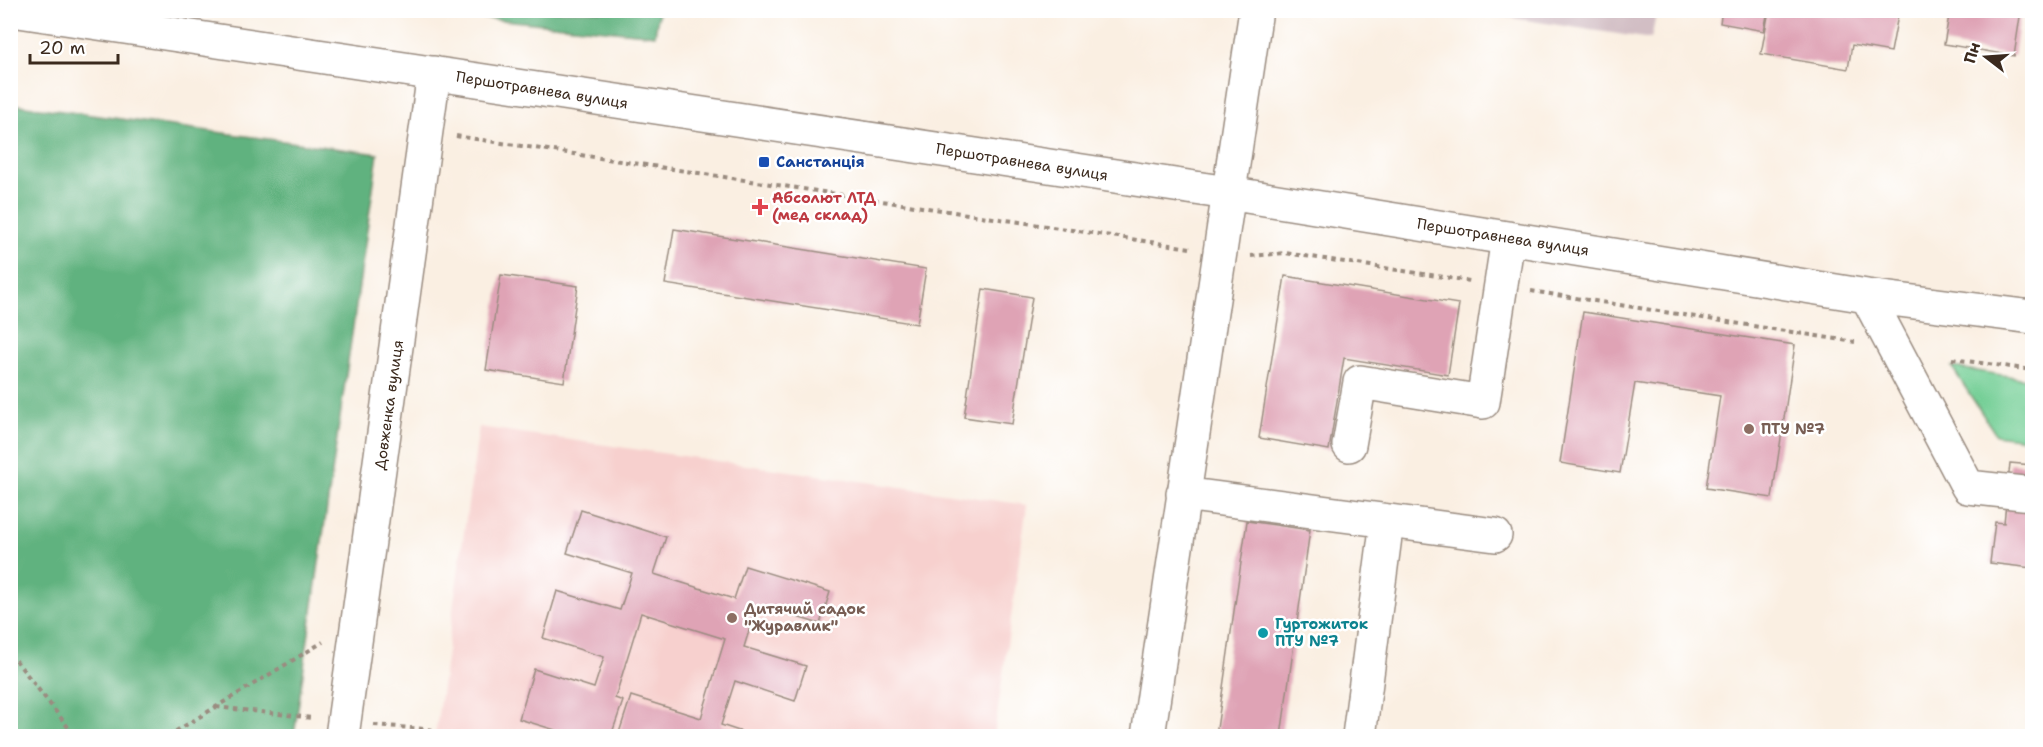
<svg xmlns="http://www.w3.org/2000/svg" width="2043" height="747" font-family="'Shantell Sans',sans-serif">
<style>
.built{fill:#f7d0ce}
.industrial{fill:#d2bec4}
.green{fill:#75cf96;stroke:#587c5a;stroke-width:1.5}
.forest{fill:#60b27f;stroke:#4e6e4e;stroke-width:1.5}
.building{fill:#dfa3b5}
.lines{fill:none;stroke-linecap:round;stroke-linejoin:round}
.minor-casing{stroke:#9a8c80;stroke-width:36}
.path{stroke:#9a8c80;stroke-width:4;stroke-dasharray:4.5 4.5;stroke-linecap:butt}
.minor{stroke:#fff;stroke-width:33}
.transit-dot{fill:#1a4fb4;stroke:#fff;stroke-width:2}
.health-dot{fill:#e0444e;stroke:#fff;stroke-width:2}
.education-dot{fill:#8d6e63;stroke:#fff;stroke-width:2}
.culture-dot{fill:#0f9aa8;stroke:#fff;stroke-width:2}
.labels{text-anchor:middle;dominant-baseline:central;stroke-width:5;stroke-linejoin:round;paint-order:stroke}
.street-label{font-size:15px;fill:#3b2a1e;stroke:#fff}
.transit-label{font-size:15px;font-weight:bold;fill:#164399;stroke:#fff;text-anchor:start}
.health-label{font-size:15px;font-weight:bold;fill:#be3a42;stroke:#fff;text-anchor:start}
.education-label{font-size:15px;font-weight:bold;fill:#785e54;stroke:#fff;text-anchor:start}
.culture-label{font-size:15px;font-weight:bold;fill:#0d838f;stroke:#fff;text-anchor:start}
</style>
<rect width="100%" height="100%" fill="#fff"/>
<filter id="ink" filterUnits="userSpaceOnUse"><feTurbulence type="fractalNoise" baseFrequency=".0167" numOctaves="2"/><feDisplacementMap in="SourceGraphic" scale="12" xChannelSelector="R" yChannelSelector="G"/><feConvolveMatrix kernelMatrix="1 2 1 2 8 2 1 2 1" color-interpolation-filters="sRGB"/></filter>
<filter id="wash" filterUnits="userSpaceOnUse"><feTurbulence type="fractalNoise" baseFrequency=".008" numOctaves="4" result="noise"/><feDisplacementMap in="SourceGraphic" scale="24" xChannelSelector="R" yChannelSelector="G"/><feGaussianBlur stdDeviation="1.35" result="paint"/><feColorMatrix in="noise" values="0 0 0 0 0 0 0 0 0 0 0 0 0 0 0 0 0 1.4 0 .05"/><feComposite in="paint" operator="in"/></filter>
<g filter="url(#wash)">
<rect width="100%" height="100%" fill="#faefe2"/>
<!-- built -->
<path class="built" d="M 479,427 L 1027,505 L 994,736 L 435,736 Z"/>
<!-- industrial -->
<path class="industrial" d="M 1466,11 L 1657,10 L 1657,11 L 1651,39 Z"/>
<!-- green -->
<path class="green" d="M 1952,367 L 2032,380 L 2032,440 L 1996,435 Z"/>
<!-- forest -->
<path class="forest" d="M 409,11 L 659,11 L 655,35 Z
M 11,104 L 378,154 L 294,736 L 11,736 Z"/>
<g id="blocks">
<!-- building -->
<path class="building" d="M 1722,10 L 1768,10 L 1764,31 L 1720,23 Z
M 1769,10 L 1899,10 L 1891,52 L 1852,45 L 1848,69 L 1761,54 Z
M 1950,10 L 2021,10 L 2014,56 L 1944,44 Z
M 674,229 L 926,269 L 917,324 L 665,284 Z
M 501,275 L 578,286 L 564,382 L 486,370 Z
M 1285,276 L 1459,304 L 1448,375 L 1344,358 L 1329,450 L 1259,438 Z
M 983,289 L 1032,297 L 1012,424 L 964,417 Z
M 1583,312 L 1795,345 L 1772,498 L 1706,488 L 1720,396 L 1635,383 L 1620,473 L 1560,463 Z
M 2010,463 L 2032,465 L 2032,568 L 1990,563 L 1995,522 L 2004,523 Z
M 581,510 L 666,537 L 654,574 L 734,599 L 745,566 L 830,592 L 820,624 L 757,605 L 744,647 L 806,666 L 795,701 L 735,681 L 721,725 L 754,736 L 618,736 L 631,696 L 701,718 L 725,639 L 641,613 L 615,698 L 623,701 L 611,736 L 575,736 L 519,719 L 534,669 L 594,688 L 604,657 L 543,638 L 557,591 L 620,610 L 632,573 L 567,553 Z
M 1247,521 L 1310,530 L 1281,736 L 1216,736 Z"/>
</g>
</g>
<g filter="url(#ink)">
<use href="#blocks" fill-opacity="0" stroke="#9a8c80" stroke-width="1.5"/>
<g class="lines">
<!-- minor casing -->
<g class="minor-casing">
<path id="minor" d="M 12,10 L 1228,193 L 1867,296 L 2032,317
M 1867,296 L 1968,487 L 2032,494
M 1349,445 L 1360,382 L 1483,402 L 1508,238
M 1183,494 L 1495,535
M 342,736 L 434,73
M 1148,736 L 1256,10
M 1359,736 L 1387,521"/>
</g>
<!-- path -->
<path class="path" d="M 456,136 L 1190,248
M 1251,256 L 1285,253 L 1470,281
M 1531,291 L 1855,342
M 1952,359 L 2032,370
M 10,653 L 75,736
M 216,707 L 313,718
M 374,725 L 436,730
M 168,736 L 323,642"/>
<!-- minor -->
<use href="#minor" class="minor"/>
</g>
</g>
<!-- markers -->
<rect class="transit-dot" x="758" y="156" width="12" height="12" rx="3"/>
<path class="health-dot" d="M757 198h6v6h6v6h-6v6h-6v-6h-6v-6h6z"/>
<g class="education-dot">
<circle cx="1749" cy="429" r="6"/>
<circle cx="732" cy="618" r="6"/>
</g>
<circle class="culture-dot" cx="1263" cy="633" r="6"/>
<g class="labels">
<!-- street labels -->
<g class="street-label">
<text transform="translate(542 90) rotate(9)">Першотравнева вулиця</text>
<text transform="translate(1022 162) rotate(9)">Першотравнева вулиця</text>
<text transform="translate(1503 237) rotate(9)">Першотравнева вулиця</text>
<text transform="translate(389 405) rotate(-82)">Довженка вулиця</text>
</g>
<!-- transit labels -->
<g class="transit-label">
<text x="776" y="162">Санстанція</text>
</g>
<!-- health labels -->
<g class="health-label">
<text x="772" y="198">Абсолют ЛТД<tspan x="772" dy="17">(мед склад)</tspan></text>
</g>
<!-- education labels -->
<g class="education-label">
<text x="1761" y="429">ПТУ №7</text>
<text x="744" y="609">Дитячий садок<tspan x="744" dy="17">"Журавлик"</tspan></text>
</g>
<!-- culture labels -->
<g class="culture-label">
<text x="1275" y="624">Гуртожиток<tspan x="1275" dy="17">ПТУ №7</tspan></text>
</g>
</g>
<!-- margin -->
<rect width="2043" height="747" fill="none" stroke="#fff" stroke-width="36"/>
<!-- north arrow -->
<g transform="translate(1986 57) rotate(287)" stroke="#ffffff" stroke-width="4.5" paint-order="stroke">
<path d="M0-4.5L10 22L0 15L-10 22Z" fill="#3b2a1e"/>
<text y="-9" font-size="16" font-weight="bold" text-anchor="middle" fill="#3b2a1e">Пн</text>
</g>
<!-- scale -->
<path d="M30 54v9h88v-9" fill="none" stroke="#3b2a1e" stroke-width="3"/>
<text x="39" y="54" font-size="18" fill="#3b2a1e" stroke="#ffffff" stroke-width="4.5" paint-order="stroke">20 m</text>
</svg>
